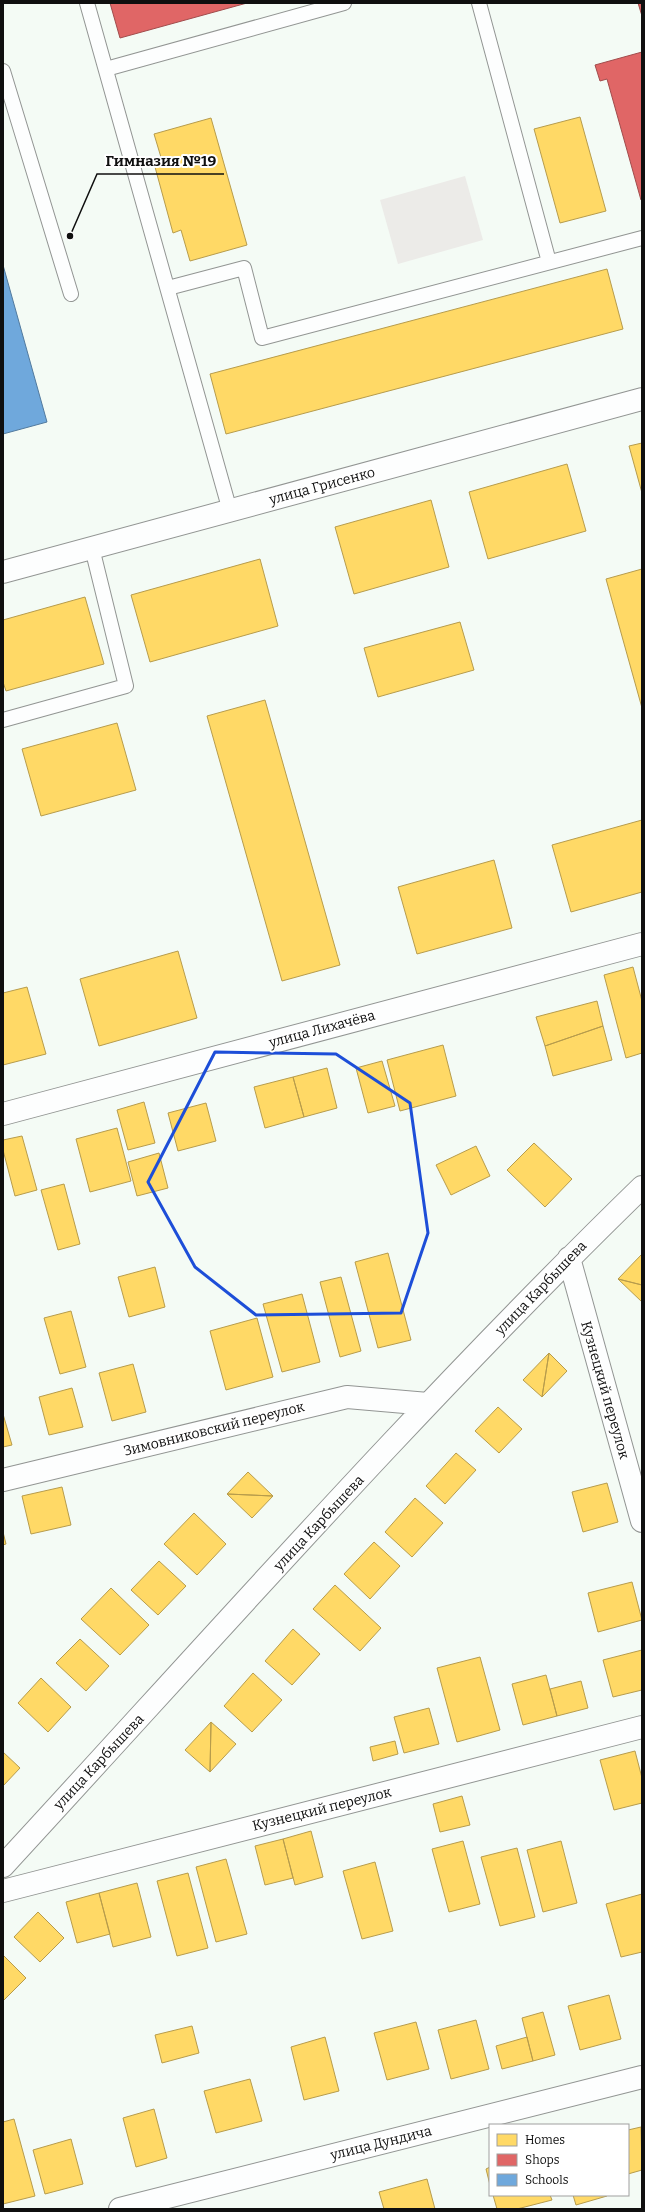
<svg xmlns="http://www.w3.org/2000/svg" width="645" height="2212" font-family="Bitter,serif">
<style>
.industrial{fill:#ecebe8}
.homes{fill:#ffd966;stroke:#b79c4c}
.shops{fill:#e06666;stroke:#a14c4c}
.schools{fill:#6fa8dc;stroke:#527a9e}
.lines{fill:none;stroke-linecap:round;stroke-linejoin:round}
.lane-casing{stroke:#929593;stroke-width:16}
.street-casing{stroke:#929593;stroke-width:24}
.lane{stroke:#fdfefe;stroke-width:14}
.street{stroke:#fdfefe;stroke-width:22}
.marked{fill:none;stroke:#1d4ed8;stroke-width:3;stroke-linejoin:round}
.labels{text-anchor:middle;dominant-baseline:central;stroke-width:4;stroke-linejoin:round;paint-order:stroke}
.street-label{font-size:14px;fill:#0f0f0f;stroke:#fff}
.leader{fill:none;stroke:#0f0f0f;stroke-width:1.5}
.callout-dot{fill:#0f0f0f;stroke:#fff;stroke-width:1.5}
.callout-label{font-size:15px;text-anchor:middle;font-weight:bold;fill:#0f0f0f;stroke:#fff;stroke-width:4;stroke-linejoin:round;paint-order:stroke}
</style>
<rect width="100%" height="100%" fill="#f4fbf5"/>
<!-- industrial -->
<path class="industrial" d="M 465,176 L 483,240 L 398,264 L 380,200 Z"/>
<!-- homes -->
<path class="homes" d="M 580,117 L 606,211 L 560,223 L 534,129 Z
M 211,118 L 247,245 L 190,261 L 181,230 L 173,233 L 155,167 L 163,164 L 154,134 Z
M 607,269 L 623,329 L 226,434 L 210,374 Z
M 642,443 L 642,493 L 629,446 Z
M 567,464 L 586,531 L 488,559 L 469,492 Z
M 431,500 L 449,567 L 354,594 L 335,527 Z
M 260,559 L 278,626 L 150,662 L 131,595 Z
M 642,569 L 642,708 L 606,579 Z
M 85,597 L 104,664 L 6,691 L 3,682 L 3,620 Z
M 460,622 L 474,670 L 378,697 L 364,648 Z
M 265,700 L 340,965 L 282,981 L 207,716 Z
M 117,723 L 136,790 L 41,816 L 22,749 Z
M 642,820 L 642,892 L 571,912 L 552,845 Z
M 494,860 L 512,928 L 417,954 L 398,887 Z
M 178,951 L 197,1018 L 99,1046 L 80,979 Z
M 633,967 L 642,1001 L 642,1053 L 626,1058 L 604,975 Z
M 27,987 L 46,1054 L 3,1065 L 3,993 Z
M 597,1001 L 603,1026 L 545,1046 L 536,1017 Z
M 603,1026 L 612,1060 L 553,1076 L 545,1046 Z
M 443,1045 L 456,1096 L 400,1111 L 387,1060 Z
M 382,1061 L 395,1106 L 368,1113 L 356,1068 Z
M 327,1068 L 337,1108 L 304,1117 L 293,1077 Z
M 293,1077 L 304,1117 L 265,1128 L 254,1087 Z
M 144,1102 L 155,1143 L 128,1150 L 117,1110 Z
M 206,1103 L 216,1141 L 178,1151 L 168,1113 Z
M 117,1128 L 131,1181 L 90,1192 L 76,1139 Z
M 22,1136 L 37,1190 L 15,1196 L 3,1150 L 3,1140 Z
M 534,1143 L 572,1179 L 545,1207 L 507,1170 Z
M 476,1146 L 490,1176 L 451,1195 L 436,1165 Z
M 159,1153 L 168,1188 L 137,1196 L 128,1162 Z
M 64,1184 L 80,1244 L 58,1250 L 41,1190 Z
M 388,1253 L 411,1340 L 378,1348 L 355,1262 Z
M 642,1254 L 642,1285 L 618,1279 Z
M 155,1267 L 165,1307 L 129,1317 L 118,1277 Z
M 341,1277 L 361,1351 L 340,1357 L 320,1282 Z
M 618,1279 L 642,1285 L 642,1302 Z
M 302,1294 L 320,1362 L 282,1372 L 263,1304 Z
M 71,1311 L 86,1367 L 60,1374 L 44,1318 Z
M 257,1318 L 273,1377 L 226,1390 L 210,1331 Z
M 549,1353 L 567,1371 L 542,1397 Z
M 549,1353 L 542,1397 L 523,1380 Z
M 133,1364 L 146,1412 L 112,1421 L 99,1373 Z
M 72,1388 L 83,1427 L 49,1435 L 39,1397 Z
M 498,1407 L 522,1429 L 499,1453 L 475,1431 Z
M 3,1414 L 12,1445 L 3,1447 Z
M 456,1453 L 476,1470 L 445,1504 L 426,1486 Z
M 248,1472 L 273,1496 L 227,1494 Z
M 607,1483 L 618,1522 L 583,1532 L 572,1492 Z
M 62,1487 L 71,1525 L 31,1534 L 22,1496 Z
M 227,1494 L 273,1496 L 252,1518 Z
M 415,1498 L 443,1523 L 412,1557 L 385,1532 Z
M 194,1513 L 226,1544 L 197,1575 L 164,1544 Z
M 3,1532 L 6,1544 L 3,1545 Z
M 374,1542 L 400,1566 L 370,1599 L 344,1574 Z
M 159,1561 L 186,1586 L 158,1615 L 131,1590 Z
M 632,1582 L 642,1620 L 598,1632 L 588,1593 Z
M 335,1585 L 381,1628 L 360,1651 L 313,1609 Z
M 111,1588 L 149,1625 L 120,1655 L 81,1619 Z
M 293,1629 L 320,1654 L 292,1685 L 265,1661 Z
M 80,1639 L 109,1666 L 86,1691 L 56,1663 Z
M 642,1650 L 642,1690 L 613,1697 L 603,1660 Z
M 480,1657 L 500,1730 L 457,1742 L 437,1668 Z
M 253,1673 L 282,1700 L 252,1732 L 224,1706 Z
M 546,1675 L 557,1716 L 523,1725 L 512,1684 Z
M 41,1678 L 71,1707 L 48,1732 L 18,1703 Z
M 581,1681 L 588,1708 L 557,1716 L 550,1689 Z
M 429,1708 L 439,1744 L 404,1753 L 394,1717 Z
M 211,1722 L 236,1744 L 210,1772 Z
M 211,1722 L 210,1772 L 185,1750 Z
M 395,1741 L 398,1754 L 373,1761 L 370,1747 Z
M 635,1751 L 642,1778 L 642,1803 L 614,1810 L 600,1760 Z
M 3,1752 L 20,1768 L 3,1786 Z
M 462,1796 L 470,1825 L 440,1832 L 433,1804 Z
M 311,1831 L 323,1877 L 295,1885 L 283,1839 Z
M 283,1839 L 293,1878 L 265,1885 L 255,1846 Z
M 463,1841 L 480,1904 L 449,1912 L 432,1849 Z
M 561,1841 L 577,1903 L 543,1912 L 527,1850 Z
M 517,1848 L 535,1917 L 500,1926 L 481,1857 Z
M 226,1859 L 247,1934 L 216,1942 L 196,1867 Z
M 375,1862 L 393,1931 L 362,1939 L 343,1871 Z
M 188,1873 L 208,1948 L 177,1956 L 157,1881 Z
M 137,1883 L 151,1937 L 113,1947 L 99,1893 Z
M 99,1893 L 110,1934 L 77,1943 L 66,1902 Z
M 642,1894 L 642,1952 L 621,1957 L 606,1904 Z
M 38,1912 L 64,1938 L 40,1962 L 14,1937 Z
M 3,1955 L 26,1978 L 3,2001 Z
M 609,1995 L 621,2039 L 580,2050 L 568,2006 Z
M 543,2012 L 555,2055 L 533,2061 L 522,2018 Z
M 476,2020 L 489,2069 L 451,2079 L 438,2030 Z
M 416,2022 L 429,2069 L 387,2080 L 374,2033 Z
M 192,2026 L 199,2053 L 162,2063 L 155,2035 Z
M 325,2037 L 339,2091 L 304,2100 L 291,2047 Z
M 527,2037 L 533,2061 L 502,2069 L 496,2046 Z
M 250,2079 L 262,2121 L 216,2133 L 204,2091 Z
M 154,2109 L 167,2158 L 136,2167 L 123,2118 Z
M 14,2119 L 35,2196 L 3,2204 L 3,2122 Z
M 641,2127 L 642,2170 L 628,2174 L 628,2130 Z
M 71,2139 L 83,2184 L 45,2194 L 33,2150 Z
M 490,2167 L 490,2185 L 486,2169 Z
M 427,2179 L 435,2209 L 384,2209 L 379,2192 Z
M 493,2195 L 550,2195 L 552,2200 L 517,2209 L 497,2209 Z
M 573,2195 L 607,2195 L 607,2196 L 576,2205 Z"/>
<!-- shops -->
<path class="shops" d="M 110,3 L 247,3 L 120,38 Z
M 638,3 L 642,3 L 642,16 Z
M 642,52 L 642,200 L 641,200 L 607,79 L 600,81 L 595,65 Z"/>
<!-- schools -->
<path class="schools" d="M 3,265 L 47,422 L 3,434 Z"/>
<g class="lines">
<!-- lane casing -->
<g class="lane-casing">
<path id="lane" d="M 87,3 L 230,511
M 479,3 L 549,262
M 106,69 L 344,3
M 3,71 L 71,294
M 168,288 L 244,268 L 262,338 L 642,238
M 3,720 L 126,686 L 92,548"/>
</g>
<!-- street casing -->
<g class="street-casing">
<path id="street" d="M 3,572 L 642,399
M 3,1114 L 642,944
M 569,1258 L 642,1521
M 3,1480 L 347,1397 L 428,1404
M 3,1866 C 213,1638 419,1404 642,1187
M 3,1891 L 642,1727
M 120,2209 L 642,2077"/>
</g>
<!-- lane -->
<use href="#lane" class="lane"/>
<!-- street -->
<use href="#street" class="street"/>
</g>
<!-- marked area -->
<path class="marked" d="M 215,1052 L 336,1054 L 410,1103 L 428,1233 L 401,1313 L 256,1315 L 195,1267 L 148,1182 Z"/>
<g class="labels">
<!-- street labels -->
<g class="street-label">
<text transform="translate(322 486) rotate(-15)">улица Грисенко</text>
<text transform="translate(322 1029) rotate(-15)">улица Лихачёва</text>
<text transform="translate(541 1288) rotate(-46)">улица Карбышева</text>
<text transform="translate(605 1390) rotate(74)">Кузнецкий переулок</text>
<text transform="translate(214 1429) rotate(-14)">Зимовниковский переулок</text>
<text transform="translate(319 1523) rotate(-47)">улица Карбышева</text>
<text transform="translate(99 1762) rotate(-47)">улица Карбышева</text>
<text transform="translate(322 1809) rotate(-14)">Кузнецкий переулок</text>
<text transform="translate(381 2143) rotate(-14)">улица Дундича</text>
</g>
</g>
<!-- callouts -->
<path class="leader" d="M70 236L97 174H224"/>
<circle class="callout-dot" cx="70" cy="236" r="4"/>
<g class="callout-label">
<text x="161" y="166">Гимназия №19</text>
</g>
<!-- border -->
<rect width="645" height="2212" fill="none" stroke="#0f0f0f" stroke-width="8"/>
<!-- legend -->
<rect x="489" y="2124" width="140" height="72" fill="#ffffff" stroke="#9f9f9f"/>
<rect x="497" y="2134" width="20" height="12" fill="#ffd966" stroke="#9f9f9f"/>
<text x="525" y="2144" font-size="12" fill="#0f0f0f">Homes</text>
<rect x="497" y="2154" width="20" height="12" fill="#e06666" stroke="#9f9f9f"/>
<text x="525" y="2164" font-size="12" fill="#0f0f0f">Shops</text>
<rect x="497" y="2174" width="20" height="12" fill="#6fa8dc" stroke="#9f9f9f"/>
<text x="525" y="2184" font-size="12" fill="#0f0f0f">Schools</text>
</svg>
